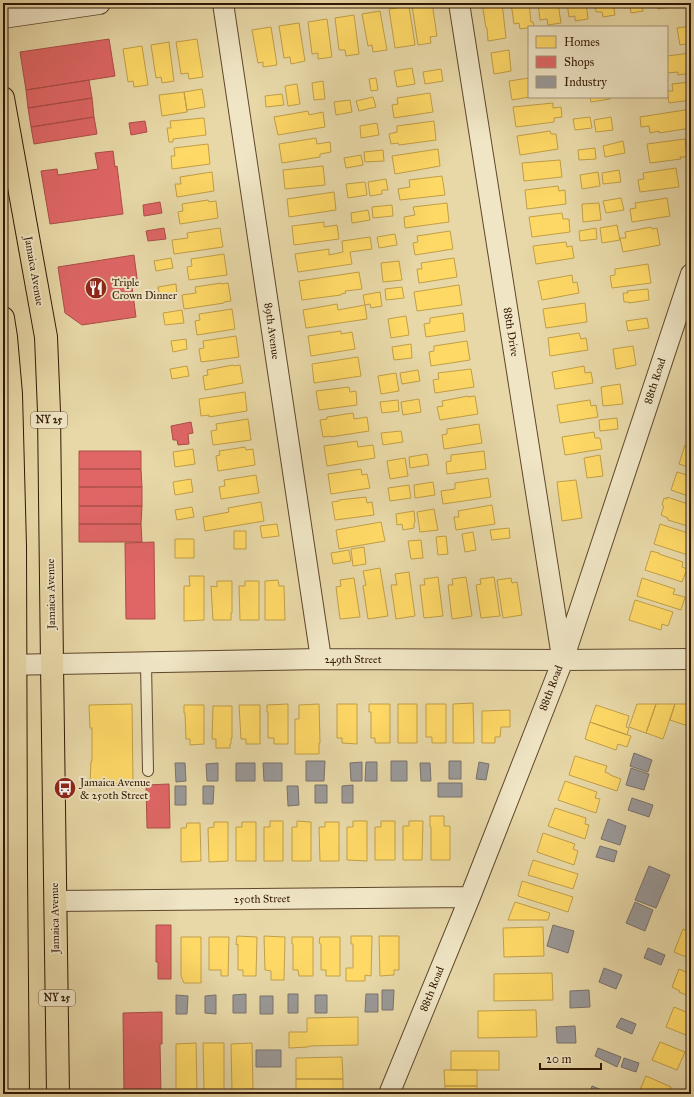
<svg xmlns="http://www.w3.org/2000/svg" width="694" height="1097" font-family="'IM FELL Great Primer',serif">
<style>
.homes{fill:#ffd966;stroke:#c19f48}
.shops{fill:#e06666;stroke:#ac4e48}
.industry{fill:#999;stroke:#7a726c}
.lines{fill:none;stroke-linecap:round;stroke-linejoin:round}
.service-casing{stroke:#5f472c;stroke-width:12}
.minor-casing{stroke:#5f472c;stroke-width:22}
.tertiary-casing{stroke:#5f472c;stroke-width:24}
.primary-casing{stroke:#311703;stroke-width:24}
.service{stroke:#f0e6c6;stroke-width:10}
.minor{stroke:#f0e6c6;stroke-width:20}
.tertiary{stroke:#f0e6c6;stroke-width:22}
.primary{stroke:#e8d8a7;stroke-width:22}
.labels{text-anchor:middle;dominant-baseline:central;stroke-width:4;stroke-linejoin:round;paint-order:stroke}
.shield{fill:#f0e6c6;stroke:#6a553e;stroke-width:1}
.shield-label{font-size:10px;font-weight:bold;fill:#311703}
.street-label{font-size:11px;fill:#311703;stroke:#f0e6c6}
.poi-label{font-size:11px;fill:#311703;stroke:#f0e6c6;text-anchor:start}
</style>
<rect width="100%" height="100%" fill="#e8d8a7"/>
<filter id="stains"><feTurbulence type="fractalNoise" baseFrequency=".005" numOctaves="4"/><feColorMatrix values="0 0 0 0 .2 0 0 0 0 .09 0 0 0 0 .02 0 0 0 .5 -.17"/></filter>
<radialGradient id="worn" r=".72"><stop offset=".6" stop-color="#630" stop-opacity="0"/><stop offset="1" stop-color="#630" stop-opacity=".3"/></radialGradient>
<!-- homes -->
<path class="homes" d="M 432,3 L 437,36 L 430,37 L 431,43 L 418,45 L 412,6 Z
M 482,3 L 502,3 L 506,38 L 488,41 L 487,28 L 486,28 Z
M 511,3 L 529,3 L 531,22 L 533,22 L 534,27 L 520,29 L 519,23 L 514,24 Z
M 538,3 L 558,3 L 561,23 L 548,25 L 547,19 L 540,20 Z
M 567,3 L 586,3 L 588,19 L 575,21 L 575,16 L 569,17 Z
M 595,3 L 613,3 L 615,15 L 603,17 L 602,12 L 596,12 Z
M 623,3 L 642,3 L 643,11 L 631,13 L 630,7 L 624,8 Z
M 651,3 L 670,3 L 671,7 L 658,9 L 657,4 L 651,4 Z
M 409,6 L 415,45 L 395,48 L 389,9 Z
M 380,11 L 387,50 L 373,52 L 372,45 L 368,46 L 362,14 Z
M 354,15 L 359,54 L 346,56 L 345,50 L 339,50 L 335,18 Z
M 327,19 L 332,57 L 318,59 L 318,53 L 312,54 L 308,22 Z
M 299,23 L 305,61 L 291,64 L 290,57 L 284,58 L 279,26 Z
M 691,26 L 691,43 L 680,45 L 677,28 Z
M 271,27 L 277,65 L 263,67 L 263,62 L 258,63 L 252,30 Z
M 197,39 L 203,77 L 189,79 L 188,73 L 181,74 L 176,42 Z
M 169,42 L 174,81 L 162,83 L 161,77 L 156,78 L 151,45 Z
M 142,46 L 148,85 L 134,87 L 133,81 L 128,82 L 123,49 Z
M 509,50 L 511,71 L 494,74 L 491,53 Z
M 691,53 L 691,73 L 678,75 L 678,72 L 667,73 L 667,56 Z
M 412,68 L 415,84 L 397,87 L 394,71 Z
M 441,69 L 443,81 L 425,84 L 423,72 Z
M 376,78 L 378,90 L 371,91 L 369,79 Z
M 529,78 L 529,97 L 512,100 L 509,81 Z
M 323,81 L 325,99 L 314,100 L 312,83 Z
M 691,82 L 691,100 L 669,103 L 667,91 L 673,91 L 672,84 Z
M 297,84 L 300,104 L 288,106 L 285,86 Z
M 202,89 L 205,107 L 187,110 L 184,92 Z
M 184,92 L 187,112 L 162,116 L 159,95 Z
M 430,93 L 433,112 L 394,118 L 392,105 L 398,104 L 397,98 Z
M 282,94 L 284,105 L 266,107 L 265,96 Z
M 373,97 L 376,107 L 359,111 L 356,101 Z
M 590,97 L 610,97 L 610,99 L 591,102 Z
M 350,100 L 352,112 L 336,115 L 334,102 Z
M 553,103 L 553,108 L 561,107 L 562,117 L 554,118 L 554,122 L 516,127 L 513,107 Z
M 691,109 L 691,128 L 659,133 L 659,131 L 650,133 L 649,126 L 641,127 L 640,117 Z
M 308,111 L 309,115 L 323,112 L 325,127 L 278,135 L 274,117 Z
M 590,117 L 592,128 L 575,130 L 573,119 Z
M 611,117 L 613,130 L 596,132 L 594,120 Z
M 204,118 L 206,135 L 173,139 L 173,142 L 169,142 L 167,128 L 171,128 L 170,121 Z
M 434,121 L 436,140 L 399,145 L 398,143 L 391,144 L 389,134 L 397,132 L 397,126 Z
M 377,123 L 379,135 L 361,138 L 360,126 Z
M 550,131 L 551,134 L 556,134 L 558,149 L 520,155 L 517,136 Z
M 316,138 L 317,144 L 330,142 L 331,152 L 320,154 L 320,157 L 282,163 L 279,144 Z
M 685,139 L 687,157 L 680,157 L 681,159 L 650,163 L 647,144 Z
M 623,141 L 625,153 L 605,157 L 603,146 Z
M 208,144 L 210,164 L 172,169 L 171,156 L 175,156 L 174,148 Z
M 595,148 L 596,159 L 579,160 L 578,150 Z
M 438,149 L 440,166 L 395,174 L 392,156 Z
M 383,150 L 384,161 L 365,162 L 364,152 Z
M 361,155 L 363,165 L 346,168 L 344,158 Z
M 560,160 L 562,177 L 524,181 L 522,163 Z
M 323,166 L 325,185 L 285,189 L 283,170 Z
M 676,168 L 679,187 L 640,192 L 638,180 L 644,179 L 643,173 Z
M 619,170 L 621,182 L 603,184 L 602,173 Z
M 212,172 L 214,191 L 177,197 L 175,184 L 181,184 L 180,177 Z
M 598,172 L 600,186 L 582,189 L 580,175 Z
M 442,176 L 445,195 L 400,200 L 398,189 L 410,187 L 409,180 Z
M 386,179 L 388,190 L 382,190 L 382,194 L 370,196 L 368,182 Z
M 365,182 L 367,195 L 348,198 L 346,184 Z
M 558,186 L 559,191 L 565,190 L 566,204 L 527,209 L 525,190 Z
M 334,192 L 336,210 L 289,217 L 287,199 Z
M 621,198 L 624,210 L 606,213 L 603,201 Z
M 667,198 L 670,216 L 632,222 L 630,209 L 636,208 L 635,203 Z
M 208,200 L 209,202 L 216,201 L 218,218 L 180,224 L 178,212 L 183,211 L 182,204 Z
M 447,203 L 449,222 L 405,228 L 404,217 L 415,215 L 413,207 Z
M 599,203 L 601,220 L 583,222 L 582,204 Z
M 392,205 L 393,216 L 373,218 L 372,207 Z
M 368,210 L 370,220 L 352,223 L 351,213 Z
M 562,213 L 563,219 L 569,219 L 570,232 L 532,237 L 529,217 Z
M 324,222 L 324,227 L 337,225 L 339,239 L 294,245 L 292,226 Z
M 617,225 L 620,240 L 602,243 L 600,228 Z
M 651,227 L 652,229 L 657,228 L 660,245 L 623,252 L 620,238 L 626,238 L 625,232 Z
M 220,228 L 223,247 L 174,254 L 172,240 L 188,238 L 187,233 Z
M 596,228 L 597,239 L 580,241 L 579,231 Z
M 450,231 L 453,249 L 415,255 L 413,243 L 418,242 L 417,236 Z
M 395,234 L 397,245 L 379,248 L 377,237 Z
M 370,237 L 372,249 L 350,252 L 352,264 L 298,272 L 295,254 L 329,249 L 329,255 L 343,252 L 342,241 Z
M 566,242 L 567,247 L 572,246 L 574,258 L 536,264 L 533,246 Z
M 224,254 L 227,275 L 189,280 L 187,267 L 192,266 L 191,259 Z
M 171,258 L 173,268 L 156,271 L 154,261 Z
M 454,258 L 457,277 L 419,283 L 417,269 L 422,269 L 421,263 Z
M 399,261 L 402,280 L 383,282 L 381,263 Z
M 648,264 L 651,283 L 612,288 L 610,276 L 615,275 L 615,269 Z
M 359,272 L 362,289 L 345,291 L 346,293 L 341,294 L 341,295 L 302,300 L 299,281 Z
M 572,275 L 573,283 L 577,282 L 579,293 L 542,300 L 538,281 Z
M 221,283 L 221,284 L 228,283 L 231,301 L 224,302 L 224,303 L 184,309 L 182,295 L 196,293 L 195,287 Z
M 176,284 L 177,295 L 160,297 L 158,287 Z
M 459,285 L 462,305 L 417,311 L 414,292 Z
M 402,287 L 404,298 L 386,300 L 385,289 Z
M 648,289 L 649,300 L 629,303 L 629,302 L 624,302 L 623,293 L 628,293 L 627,291 Z
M 380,292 L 382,306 L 371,308 L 370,304 L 365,305 L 363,295 Z
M 585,303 L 587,322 L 546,328 L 543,309 Z
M 337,304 L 338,310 L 365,305 L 367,319 L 306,328 L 303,310 Z
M 232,309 L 235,329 L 197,335 L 195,321 L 200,320 L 199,314 Z
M 182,310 L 184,323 L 165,325 L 163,313 Z
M 463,313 L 465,331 L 426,337 L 424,324 L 430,323 L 430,318 Z
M 406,316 L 409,335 L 391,338 L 388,319 Z
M 647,318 L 649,328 L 628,331 L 626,321 Z
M 341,331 L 341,334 L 352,332 L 355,349 L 311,356 L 308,336 Z
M 579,333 L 581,339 L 586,338 L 588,350 L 550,356 L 548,338 Z
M 236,336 L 239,357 L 201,362 L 199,349 L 204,348 L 203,341 Z
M 186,339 L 187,349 L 173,352 L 171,341 Z
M 467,341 L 470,360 L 431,366 L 429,352 L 434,351 L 434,346 Z
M 411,344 L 412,358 L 394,360 L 392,347 Z
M 633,346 L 636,365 L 616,369 L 613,349 Z
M 358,357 L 361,376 L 314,383 L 312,364 Z
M 233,365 L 234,366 L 240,365 L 243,383 L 205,390 L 203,376 L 208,375 L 207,370 Z
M 187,366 L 189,376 L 172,379 L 170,369 Z
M 584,366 L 585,373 L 591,372 L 593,383 L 555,389 L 552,372 Z
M 471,369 L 474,387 L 435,393 L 433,380 L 439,379 L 438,373 Z
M 418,370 L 420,381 L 402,384 L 400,373 Z
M 396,373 L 399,391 L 381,394 L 378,376 Z
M 620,384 L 623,404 L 603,406 L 601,387 Z
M 349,387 L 350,392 L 356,391 L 357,405 L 319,410 L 316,391 Z
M 245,392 L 247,411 L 209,417 L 209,415 L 201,416 L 199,399 Z
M 468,396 L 468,397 L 475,396 L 478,414 L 440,420 L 437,407 L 443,406 L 442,401 Z
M 419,399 L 421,412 L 403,415 L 401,402 Z
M 398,400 L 399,411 L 382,413 L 380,402 Z
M 590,400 L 591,406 L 596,405 L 598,417 L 560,423 L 557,405 Z
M 353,413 L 354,419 L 367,417 L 369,431 L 330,437 L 330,436 L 323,437 L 320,420 L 327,419 L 327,417 Z
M 617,418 L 618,429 L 600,431 L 599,420 Z
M 248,419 L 251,440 L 213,445 L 211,431 L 217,430 L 216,424 Z
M 479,424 L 482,443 L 444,449 L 442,435 L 447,434 L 447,429 Z
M 691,428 L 691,439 L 688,438 Z
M 401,431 L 403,442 L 383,445 L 381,433 Z
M 594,432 L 595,438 L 600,438 L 602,449 L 565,455 L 562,437 Z
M 357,441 L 358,447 L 373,445 L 375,458 L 327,466 L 324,446 Z
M 685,445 L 691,447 L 691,468 L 679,464 Z
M 245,447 L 246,450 L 253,449 L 255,465 L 218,471 L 216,456 L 220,455 L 219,451 Z
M 193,449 L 195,464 L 175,467 L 173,452 Z
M 484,451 L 486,469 L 447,474 L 446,462 L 451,461 L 451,455 Z
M 427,454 L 429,465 L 410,468 L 409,457 Z
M 600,455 L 603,476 L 587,478 L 584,458 Z
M 405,458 L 408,476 L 390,479 L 387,461 Z
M 361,469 L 362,475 L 367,474 L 370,488 L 331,494 L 328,474 Z
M 677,472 L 691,476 L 691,497 L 671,490 Z
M 256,475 L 259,493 L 221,499 L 219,487 L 225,486 L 224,480 Z
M 488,478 L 491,497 L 443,504 L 441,491 L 455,489 L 455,483 Z
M 191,479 L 193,492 L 175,495 L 173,482 Z
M 576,480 L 582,518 L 562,521 L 557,482 Z
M 433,482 L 435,495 L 415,498 L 414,485 Z
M 409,485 L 411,498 L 390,501 L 388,488 Z
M 366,497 L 367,503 L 372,502 L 374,515 L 335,520 L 332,502 L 339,501 L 339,500 Z
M 667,497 L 691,505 L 691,527 L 668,520 L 668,518 L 661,515 L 664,506 L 662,505 L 664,498 L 667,499 Z
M 261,502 L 264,521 L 205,531 L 203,517 L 229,512 L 228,508 Z
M 492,505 L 495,524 L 456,530 L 454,517 L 459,517 L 458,511 Z
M 192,507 L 194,517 L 177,520 L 175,510 Z
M 434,509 L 438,530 L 420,532 L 417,512 Z
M 414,511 L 415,522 L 414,523 L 414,528 L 403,530 L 402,524 L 397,525 L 396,514 Z
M 381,522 L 385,541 L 339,549 L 336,530 Z
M 277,524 L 279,536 L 262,538 L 260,526 Z
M 660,524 L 691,534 L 690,540 L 691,541 L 691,556 L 654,544 Z
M 509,528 L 510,538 L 492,540 L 490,530 Z
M 234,531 L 246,531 L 246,549 L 234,549 Z
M 473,532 L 476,550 L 465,552 L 462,534 Z
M 446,536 L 448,554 L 438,555 L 436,537 Z
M 175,539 L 194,539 L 194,558 L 175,558 Z
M 421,540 L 423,558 L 411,559 L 408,541 Z
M 364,547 L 366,564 L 353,566 L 351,549 Z
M 349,550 L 351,561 L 333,564 L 331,553 Z
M 651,551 L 659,553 L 659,554 L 683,562 L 682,567 L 687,569 L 682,582 L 645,570 Z
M 380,568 L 388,616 L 368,619 L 363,586 L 366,585 L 363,571 Z
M 409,572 L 415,616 L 396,619 L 391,585 L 397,585 L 395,574 Z
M 189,576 L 204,576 L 204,620 L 184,621 L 184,586 L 190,586 Z
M 438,577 L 443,616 L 424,618 L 420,585 L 425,585 L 424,579 Z
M 466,577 L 472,616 L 452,619 L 448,585 L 453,585 L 452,579 Z
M 494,577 L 500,616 L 481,618 L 476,585 L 481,584 L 480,579 Z
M 354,578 L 360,617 L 340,619 L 336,587 L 341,586 L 340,580 Z
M 511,578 L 512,583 L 517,582 L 522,615 L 503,618 L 497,580 Z
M 642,578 L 675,589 L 673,594 L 685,597 L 681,610 L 637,596 Z
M 278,580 L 279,586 L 284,586 L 285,620 L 265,620 L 265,581 Z
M 217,581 L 232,581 L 232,613 L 231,613 L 231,620 L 213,620 L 211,586 L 217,587 Z
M 245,581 L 259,581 L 259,620 L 240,620 L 239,586 L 245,586 Z
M 635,600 L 673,612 L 668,626 L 662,624 L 661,630 L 629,620 Z
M 473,703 L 474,743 L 453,743 L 453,704 Z
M 132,704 L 133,783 L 90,784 L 91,761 L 92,761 L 92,728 L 90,728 L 89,705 Z
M 288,704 L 288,744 L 274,744 L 274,738 L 268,738 L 268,712 L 267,712 L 267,705 Z
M 319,704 L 320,743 L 319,743 L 319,754 L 295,754 L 295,719 L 299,719 L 299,705 Z
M 337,704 L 357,704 L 357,744 L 342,743 L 342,738 L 337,738 Z
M 369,704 L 390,704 L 390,743 L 375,743 L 375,738 L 371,738 L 371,712 L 369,712 Z
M 398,704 L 417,704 L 417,743 L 398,743 Z
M 426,704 L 446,704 L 446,743 L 432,743 L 432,737 L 426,737 Z
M 637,704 L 656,704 L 646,733 L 629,727 Z
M 656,704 L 675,704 L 663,739 L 646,733 Z
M 675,704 L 691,704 L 691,727 L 670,720 Z
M 184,705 L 204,705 L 204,744 L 190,745 L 190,739 L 186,739 L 185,713 L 184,713 Z
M 239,705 L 260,705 L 260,744 L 246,744 L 246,739 L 241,739 Z
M 596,705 L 629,716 L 626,727 L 629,728 L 627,735 L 590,722 Z
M 213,706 L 232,706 L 232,738 L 231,738 L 231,744 L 230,744 L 230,748 L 216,748 L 216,739 L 212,739 Z
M 510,710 L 510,727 L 501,727 L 500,737 L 495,737 L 495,743 L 482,743 L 482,711 Z
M 590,722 L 631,736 L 627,747 L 618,744 L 616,750 L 585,739 Z
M 575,756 L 607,766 L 605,772 L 610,774 L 610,775 L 621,779 L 617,791 L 569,775 Z
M 565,781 L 597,792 L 595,798 L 600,799 L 596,813 L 558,800 Z
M 555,808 L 586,818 L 585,824 L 589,825 L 585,839 L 548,826 Z
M 430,816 L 444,816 L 444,826 L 450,826 L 450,860 L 431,860 L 431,827 L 430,827 Z
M 270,821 L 283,821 L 283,861 L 264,861 L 264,827 L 270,827 Z
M 297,821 L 311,822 L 311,861 L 292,861 L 292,827 L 297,827 Z
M 353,821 L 367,821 L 367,861 L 347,860 L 347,827 L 353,827 Z
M 381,821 L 395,821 L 395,860 L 375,860 L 375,827 L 381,827 Z
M 409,821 L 423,821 L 422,860 L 403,860 L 403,826 L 409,826 Z
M 214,822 L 228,822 L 228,861 L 209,862 L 208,828 L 214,827 Z
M 242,822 L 256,822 L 256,861 L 236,861 L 236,827 L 242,827 Z
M 325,822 L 339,822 L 339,861 L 320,861 L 319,827 L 325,827 Z
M 187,823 L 200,823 L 201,861 L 181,862 L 181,828 L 186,828 Z
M 543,833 L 575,844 L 573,849 L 578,851 L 574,865 L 537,852 Z
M 533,860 L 578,874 L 573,889 L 528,875 Z
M 522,881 L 573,897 L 568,912 L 518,896 Z
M 515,902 L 550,913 L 548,920 L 508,920 Z
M 543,927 L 544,956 L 504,957 L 503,928 Z
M 683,929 L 691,933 L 691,959 L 674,952 Z
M 237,936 L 257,937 L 256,976 L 243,976 L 243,970 L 238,970 L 238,944 L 236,945 Z
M 264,936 L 285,937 L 284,980 L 271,980 L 271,971 L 265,970 Z
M 351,936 L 372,936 L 371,976 L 365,975 L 365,981 L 346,981 L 346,968 L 353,968 L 353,944 L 351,944 Z
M 379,936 L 399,936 L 399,970 L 394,970 L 394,975 L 380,976 Z
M 181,937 L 201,937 L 201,983 L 184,983 L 181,976 Z
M 209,937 L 229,937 L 228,976 L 221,976 L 221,970 L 209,970 Z
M 292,937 L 313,937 L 313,976 L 299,976 L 298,970 L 293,970 L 293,944 L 292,944 Z
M 320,937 L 340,937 L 340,976 L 326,976 L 326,970 L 321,970 L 321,944 L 319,943 Z
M 679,969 L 691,974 L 691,997 L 679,992 L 680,991 L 672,987 Z
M 552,973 L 553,1000 L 494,1001 L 494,974 Z
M 674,1007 L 691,1014 L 691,1037 L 666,1027 Z
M 536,1010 L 537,1037 L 478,1038 L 478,1011 Z
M 358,1017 L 358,1045 L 309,1046 L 308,1047 L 289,1048 L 289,1032 L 307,1032 L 307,1018 Z
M 660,1042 L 685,1052 L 677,1070 L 652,1060 Z
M 196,1043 L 197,1090 L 176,1090 L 176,1044 Z
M 203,1043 L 224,1043 L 224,1090 L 204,1090 Z
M 252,1043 L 253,1089 L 232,1090 L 231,1044 Z
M 451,1051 L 499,1051 L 499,1070 L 451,1070 Z
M 342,1057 L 343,1079 L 296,1079 L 296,1058 Z
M 444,1070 L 477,1070 L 477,1086 L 445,1086 Z
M 646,1076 L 671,1087 L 668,1094 L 638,1094 Z
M 296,1079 L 343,1079 L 343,1094 L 296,1094 Z
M 445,1086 L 477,1086 L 477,1094 L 445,1094 Z"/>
<!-- shops -->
<path class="shops" d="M 109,39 L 115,76 L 26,90 L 20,52 Z
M 89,80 L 92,98 L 28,108 L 26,90 Z
M 92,98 L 94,117 L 31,127 L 28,108 Z
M 94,117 L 97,134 L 34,144 L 31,127 Z
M 145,121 L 147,132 L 131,135 L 129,123 Z
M 113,151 L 115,167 L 117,166 L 123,214 L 50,224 L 41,171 L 57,169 L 58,175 L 98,169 L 95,153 Z
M 160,202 L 162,213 L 144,216 L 143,205 Z
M 164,228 L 166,239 L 148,241 L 146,231 Z
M 134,255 L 138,286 L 132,287 L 136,317 L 82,325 L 65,313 L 58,267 Z
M 191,422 L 193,433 L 188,434 L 189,444 L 178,445 L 177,440 L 173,440 L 171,426 Z
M 79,451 L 141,451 L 141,469 L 79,469 Z
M 79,469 L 141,469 L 142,487 L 79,487 Z
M 79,487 L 142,487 L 142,506 L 79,506 Z
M 79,506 L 142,506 L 141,524 L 79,524 Z
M 79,524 L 141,524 L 142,542 L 79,542 Z
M 154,542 L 155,619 L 126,619 L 125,543 Z
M 169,784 L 170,828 L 147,828 L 146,785 Z
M 156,925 L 171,925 L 171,979 L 158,979 L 158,962 L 156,962 Z
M 162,1012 L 162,1044 L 160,1044 L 161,1094 L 124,1094 L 123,1013 Z"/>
<!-- industry -->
<path class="industry" d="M 634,753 L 652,760 L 648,772 L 630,766 Z
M 306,761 L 325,761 L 324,781 L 306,781 Z
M 391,761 L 407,761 L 407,781 L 391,781 Z
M 449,761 L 461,761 L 461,779 L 449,779 Z
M 362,762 L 362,781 L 351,781 L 350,763 Z
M 366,762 L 377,762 L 377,781 L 365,781 Z
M 479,762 L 489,764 L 486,780 L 476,779 Z
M 175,763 L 185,763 L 186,781 L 176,782 Z
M 218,763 L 218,781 L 207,781 L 206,764 Z
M 236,763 L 255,763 L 255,781 L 236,781 Z
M 263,763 L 282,763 L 282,781 L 264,781 Z
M 420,763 L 430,763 L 431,781 L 421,781 Z
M 631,768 L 649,774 L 644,790 L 626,785 Z
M 438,783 L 462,783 L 462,797 L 438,797 Z
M 315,785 L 327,785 L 327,803 L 315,803 Z
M 353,785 L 353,803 L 342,803 L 342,786 Z
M 175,786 L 186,786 L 186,805 L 175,805 Z
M 203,786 L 214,786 L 213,804 L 203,804 Z
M 287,786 L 298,786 L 299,805 L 288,806 Z
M 632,798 L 653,805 L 649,817 L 628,810 Z
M 608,819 L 626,826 L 620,845 L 601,839 Z
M 600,846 L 617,851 L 614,862 L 596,857 Z
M 649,866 L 670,875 L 656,908 L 635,900 Z
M 635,902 L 653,910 L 645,931 L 626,923 Z
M 553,925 L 574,931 L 568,953 L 547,946 Z
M 648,948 L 665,955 L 661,965 L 644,958 Z
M 604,968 L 622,975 L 616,989 L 599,982 Z
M 382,990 L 394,990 L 393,1010 L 382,1010 Z
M 589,990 L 590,1007 L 570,1008 L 570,991 Z
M 246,994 L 246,1013 L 233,1013 L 233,995 Z
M 288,994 L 298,994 L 298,1013 L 288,1013 Z
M 366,994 L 378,994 L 378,1012 L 365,1012 Z
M 176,995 L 188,996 L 187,1014 L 176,1014 Z
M 216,995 L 216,1014 L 205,1013 L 205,996 Z
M 315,995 L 327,995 L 327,1013 L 315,1013 Z
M 260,996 L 273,996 L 273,1014 L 260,1014 Z
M 621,1018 L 636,1024 L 632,1034 L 616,1027 Z
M 575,1026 L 576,1043 L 557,1043 L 556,1027 Z
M 598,1048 L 621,1057 L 617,1067 L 595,1056 Z
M 256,1050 L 281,1050 L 281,1067 L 256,1067 Z
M 624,1058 L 639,1063 L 636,1072 L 621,1067 Z
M 592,1086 L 609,1093 L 608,1094 L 589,1094 Z"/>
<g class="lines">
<!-- service casing -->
<g class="service-casing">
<path id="service" d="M 146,663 L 148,771"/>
</g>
<!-- minor casing -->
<g class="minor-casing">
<path id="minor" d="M 223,3 L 321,659
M 459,3 L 562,657
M 3,665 L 321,659 L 563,660 L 691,659
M 55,901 L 470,897
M 389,1094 L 470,897 L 563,660 L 691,274"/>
</g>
<!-- tertiary casing -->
<g class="tertiary-casing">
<path id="tertiary" d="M 3,17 L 99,3"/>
</g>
<!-- primary casing -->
<g class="primary-casing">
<path id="primary" d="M 3,98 L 46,337 L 49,412 L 52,664 L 58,1094
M 3,318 L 6,337 L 11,394 L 15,546 L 16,871 L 18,1094"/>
</g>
<!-- service -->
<use href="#service" class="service"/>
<!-- minor -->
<use href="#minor" class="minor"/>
<!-- tertiary -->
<use href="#tertiary" class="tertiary"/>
<!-- primary -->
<use href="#primary" class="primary"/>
</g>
<!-- icons -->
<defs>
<g id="restaurant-disc" transform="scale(1.15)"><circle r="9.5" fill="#8f2418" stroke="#f0e6c6"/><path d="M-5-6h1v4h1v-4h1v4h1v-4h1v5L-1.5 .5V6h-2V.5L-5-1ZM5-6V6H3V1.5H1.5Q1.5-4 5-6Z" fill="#fff"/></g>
<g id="bus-disc" transform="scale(1.15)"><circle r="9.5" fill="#8f2418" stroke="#f0e6c6"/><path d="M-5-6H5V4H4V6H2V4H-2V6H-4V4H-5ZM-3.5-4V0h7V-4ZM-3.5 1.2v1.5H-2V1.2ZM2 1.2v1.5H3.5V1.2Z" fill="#fff"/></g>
</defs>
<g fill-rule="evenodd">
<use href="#restaurant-disc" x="96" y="288"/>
<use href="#bus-disc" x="65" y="788"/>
</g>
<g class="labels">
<!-- shield labels -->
<g class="shield">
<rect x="31" y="412" width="36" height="16" rx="3"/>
<rect x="39" y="990" width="36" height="16" rx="3"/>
</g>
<g class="shield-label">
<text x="49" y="420">NY 25</text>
<text x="57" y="998">NY 25</text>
</g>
<!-- street labels -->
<g class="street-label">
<text transform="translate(34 271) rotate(80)">Jamaica Avenue</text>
<text transform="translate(272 331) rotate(82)">89th Avenue</text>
<text transform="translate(511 332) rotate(81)">88th Drive</text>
<text transform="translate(655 381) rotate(-72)">88th Road</text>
<text transform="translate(51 594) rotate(-91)">Jamaica Avenue</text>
<text x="353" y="659">249th Street</text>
<text transform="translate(551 688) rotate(-69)">88th Road</text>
<text transform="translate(262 899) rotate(-1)">250th Street</text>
<text transform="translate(55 918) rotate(-91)">Jamaica Avenue</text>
<text transform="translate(432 989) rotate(-68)">88th Road</text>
</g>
<!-- poi labels -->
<g class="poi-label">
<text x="112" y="282">Triple<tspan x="112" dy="13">Crown Dinner</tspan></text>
<text x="80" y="782">Jamaica Avenue<tspan x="80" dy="13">&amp; 250th Street</tspan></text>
</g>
</g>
<!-- margin -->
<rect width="694" height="1097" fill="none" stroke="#e8d8a7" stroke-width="16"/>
<rect x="4" y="4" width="686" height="1089" fill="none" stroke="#311703" stroke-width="2"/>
<rect x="8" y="8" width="678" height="1081" fill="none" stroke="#311703"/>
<!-- legend -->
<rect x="528" y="26" width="140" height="72" fill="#f0e6c6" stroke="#a49378"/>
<rect x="536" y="36" width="20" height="12" fill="#ffd966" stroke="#a49378"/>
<text x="564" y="46" font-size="12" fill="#311703">Homes</text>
<rect x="536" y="56" width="20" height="12" fill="#e06666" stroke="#a49378"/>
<text x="564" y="66" font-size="12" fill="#311703">Shops</text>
<rect x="536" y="76" width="20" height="12" fill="#999999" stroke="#a49378"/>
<text x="564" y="86" font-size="12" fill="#311703">Industry</text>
<!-- scale -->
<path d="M540 1063v6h61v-6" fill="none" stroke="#311703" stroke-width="2"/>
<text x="546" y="1063" font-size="12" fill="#311703" stroke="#f0e6c6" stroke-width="3" paint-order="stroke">20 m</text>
<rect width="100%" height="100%" filter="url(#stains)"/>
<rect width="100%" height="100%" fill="url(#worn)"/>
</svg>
